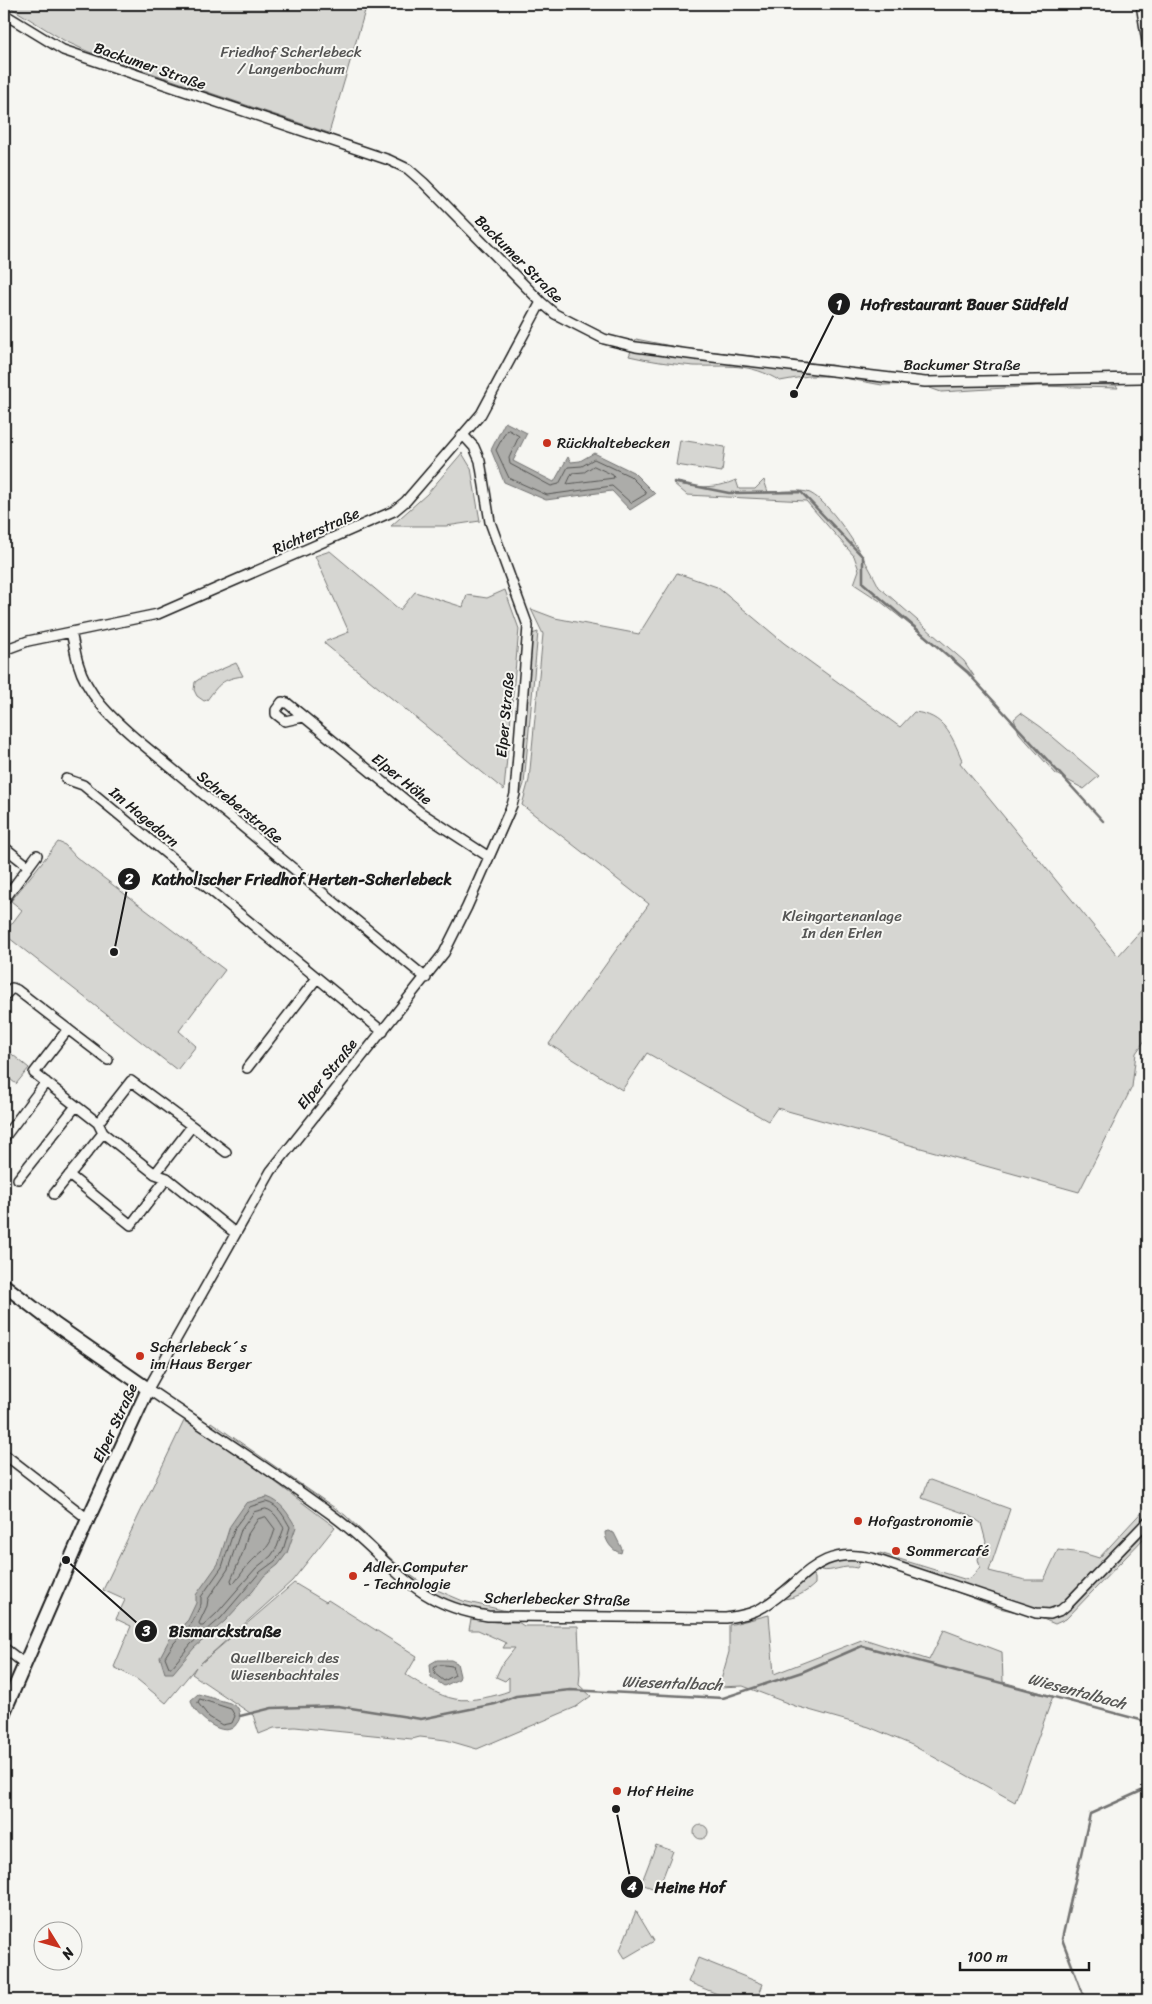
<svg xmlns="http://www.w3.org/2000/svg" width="1152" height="2004" font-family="Sriracha,sans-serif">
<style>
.green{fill:#d6d6d2;stroke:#797977}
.water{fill:#acaca9;stroke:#727271}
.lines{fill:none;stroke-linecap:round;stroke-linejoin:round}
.shore{stroke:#565654;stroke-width:1}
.stream{stroke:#727271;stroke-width:2.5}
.street-casing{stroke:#1c1c1c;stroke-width:12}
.secondary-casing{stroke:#1c1c1c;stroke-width:16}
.street{stroke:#f6f6f2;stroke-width:9}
.secondary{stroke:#f6f6f2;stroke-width:12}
.poi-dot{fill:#c8321e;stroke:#f6f6f2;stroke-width:2}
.labels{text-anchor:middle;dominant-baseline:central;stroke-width:4;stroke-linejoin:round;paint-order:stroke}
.park-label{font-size:15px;fill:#545453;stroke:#f6f6f2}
.street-label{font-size:15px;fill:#1c1c1c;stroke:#f6f6f2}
.poi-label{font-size:15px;fill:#1c1c1c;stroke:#f6f6f2;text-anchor:start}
.water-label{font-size:16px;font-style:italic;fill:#565654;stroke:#f6f6f2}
.leader{fill:none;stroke:#1c1c1c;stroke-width:2}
.callout-dot{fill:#1c1c1c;stroke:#f6f6f2;stroke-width:2}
.mark-label{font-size:15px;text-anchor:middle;font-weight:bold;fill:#fff}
.callout-label{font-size:16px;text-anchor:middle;font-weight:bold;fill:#1c1c1c;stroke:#f6f6f2;stroke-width:4;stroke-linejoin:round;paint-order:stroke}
</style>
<rect width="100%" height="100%" fill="#f6f6f2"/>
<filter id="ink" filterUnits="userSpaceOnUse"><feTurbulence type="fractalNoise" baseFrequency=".02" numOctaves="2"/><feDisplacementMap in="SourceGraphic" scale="10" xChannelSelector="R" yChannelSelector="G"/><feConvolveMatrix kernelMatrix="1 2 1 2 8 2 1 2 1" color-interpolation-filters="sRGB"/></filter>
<g filter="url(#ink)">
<!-- green -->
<path class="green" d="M 5,4 L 367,4 L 329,133 L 89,52 L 65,41 Z
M 636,339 L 681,348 L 831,365 L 863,372 L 921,377 L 1031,375 L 1040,383 L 1116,385 L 1118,388 L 1037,386 L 941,392 L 919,384 L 882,385 L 833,376 L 808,376 L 780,381 C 749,362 728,367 694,366 C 671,364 650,361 629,356 Z
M 680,440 L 725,447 L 722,472 L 676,465 Z
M 462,453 L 471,468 L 480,521 L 446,526 L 391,526 L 427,494 Z
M 736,480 L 739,489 L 755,489 L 764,480 L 768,492 C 778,492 802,489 810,493 C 834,505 867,562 879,587 L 964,661 L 974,676 L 880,601 L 854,584 L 859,570 L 854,556 L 806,501 L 687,495 L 673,483 C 693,488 717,489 736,480 Z
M 330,551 L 400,610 L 415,592 L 463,607 L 467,595 L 487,598 L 505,590 L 519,629 L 504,790 L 325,644 L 324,642 L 349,632 L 315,556 Z
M 677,573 L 717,587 L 784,643 L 900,727 L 914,712 C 944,715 951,734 962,760 L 960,763 L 1118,956 L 1144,927 L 1148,926 L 1148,1036 L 1136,1053 L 1132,1087 L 1079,1192 L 777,1108 L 768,1121 L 647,1053 L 622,1090 L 549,1044 L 649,904 L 522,805 L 529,780 L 543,634 L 531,609 L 555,618 L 639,634 Z
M 538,632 L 524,784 L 513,816 L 490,868 L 489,865 L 516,798 L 532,634 Z
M 236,663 L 243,676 C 222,679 219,684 207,700 L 204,701 L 197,696 L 194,690 L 195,682 L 201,678 Z
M 1021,713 L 1041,727 L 1099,776 L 1084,789 L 1056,774 L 1019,733 L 1014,719 Z
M 58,842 L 65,845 L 76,857 L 225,970 L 179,1031 L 196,1046 L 177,1070 L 4,934 L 22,910 L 11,901 Z
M 8,1051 L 29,1068 L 16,1084 L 4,1074 L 4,1056 Z
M 184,1421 C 238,1451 286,1491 335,1527 L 292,1581 L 200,1664 L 294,1583 L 326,1602 L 328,1600 L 417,1656 L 406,1675 C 421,1684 438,1696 455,1699 C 470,1702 496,1696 509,1691 L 509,1677 L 505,1681 L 496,1677 L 501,1666 L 515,1648 L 503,1648 L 506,1643 L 478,1630 L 469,1630 L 471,1619 L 498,1622 L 518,1622 L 524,1626 L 578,1626 L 580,1672 L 579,1685 L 591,1696 L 576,1707 L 477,1749 L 446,1740 L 420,1737 L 412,1739 L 295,1727 L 274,1728 L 259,1734 L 253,1715 L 192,1674 L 196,1667 L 166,1703 L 138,1680 L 114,1667 L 131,1626 L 116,1619 L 125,1600 L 103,1590 Z
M 211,1422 L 345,1515 L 402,1569 L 423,1584 L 463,1601 L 507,1611 L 505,1613 C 474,1612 453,1603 425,1591 L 209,1427 Z
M 930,1480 L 1010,1509 L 989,1571 L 1025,1580 L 1044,1580 L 1058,1550 L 1083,1553 L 1099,1558 L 1148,1505 L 1148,1534 L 1066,1619 L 1055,1624 L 1038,1617 L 999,1608 L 928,1581 L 875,1565 L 880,1553 L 964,1579 L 971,1578 L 980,1567 L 978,1559 L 986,1542 L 981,1523 L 969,1515 L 922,1498 L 928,1481 Z
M 846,1559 L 861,1561 L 857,1568 C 843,1564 832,1573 821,1570 L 820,1567 Z
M 811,1572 L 815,1578 L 815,1584 C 806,1593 794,1599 780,1599 Z
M 769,1615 L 774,1674 L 864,1639 L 929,1660 L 944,1630 L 1002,1652 L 1003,1682 L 1053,1696 L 1015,1802 L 912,1745 L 869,1727 L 795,1706 L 743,1686 L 719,1687 L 729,1652 L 729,1625 Z
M694 1832a7 7 0 1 1 14 0a7 7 0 1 1-14 0Z
M 656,1845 L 673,1851 L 658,1890 L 641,1884 Z
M 636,1911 L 654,1941 L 625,1958 L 620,1950 Z
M 698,1958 L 763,1984 L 757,2000 L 732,2000 L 688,1982 Z"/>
<!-- water -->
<path class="water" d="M 505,422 L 527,433 L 513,461 L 554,482 L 568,457 L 571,462 L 580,461 L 594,453 L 633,472 L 655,494 L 630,510 L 612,491 L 546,500 L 504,482 L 491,450 Z
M 267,1497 C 282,1502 288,1514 296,1527 L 287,1553 L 278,1565 L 264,1576 L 253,1591 L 225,1621 L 194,1648 L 173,1673 L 165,1673 L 160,1657 L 169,1640 L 188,1620 L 196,1603 L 196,1595 L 218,1564 L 230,1526 L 246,1503 Z
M 608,1531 L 614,1533 L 622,1549 L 621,1553 C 612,1551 605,1541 605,1532 Z
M 437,1660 L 451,1660 L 457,1663 L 460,1676 L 459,1679 L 444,1686 L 431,1677 L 430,1664 Z
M 198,1694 L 230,1703 L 238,1708 C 240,1714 241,1718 237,1723 C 226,1743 192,1714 191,1700 Z"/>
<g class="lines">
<!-- shore -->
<path class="shore" d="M 509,430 L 519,436 L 509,458 L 510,464 L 551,486 L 559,484 L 568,467 L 582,466 L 594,459 L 630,476 L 645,491 L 646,494 L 631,503 L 612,486 L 547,495 L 509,478 L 496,450 L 506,431 Z
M 594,466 L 613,475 L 614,478 L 567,484 L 572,473 L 584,472 Z
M 266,1502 C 279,1505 284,1517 290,1527 L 283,1550 L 275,1561 L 260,1572 L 221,1618 L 191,1644 L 172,1667 L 169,1667 L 165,1657 L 174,1643 L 192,1623 L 201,1604 L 201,1597 L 222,1567 L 235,1527 L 250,1507 Z
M 266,1509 C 275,1511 279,1521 284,1528 L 277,1547 L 271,1556 L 256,1568 L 217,1613 L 203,1626 L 200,1626 L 199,1623 L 207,1606 L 208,1599 L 228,1569 L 241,1530 L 254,1512 Z
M 266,1517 L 275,1529 C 269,1551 263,1549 250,1563 C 244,1569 240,1576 235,1582 L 232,1583 L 231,1580 L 243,1552 L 248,1534 L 258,1519 Z
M 445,1665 L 452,1666 L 455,1675 L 444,1681 L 435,1674 L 434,1668 L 438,1665 Z
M 200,1699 L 231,1709 L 235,1716 L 232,1723 L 222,1725 L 209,1717 L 198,1703 Z"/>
<!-- stream -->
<path class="stream" d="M 674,482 L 729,493 L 801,492 L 863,557 L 863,583 L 967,672 L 1103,821
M 240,1716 L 272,1708 L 338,1706 L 421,1719 L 495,1704 L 516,1696 L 570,1690 L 723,1698 L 802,1672 L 862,1646 L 1148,1722
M 1085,2000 L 1062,1939 L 1090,1814 L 1148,1788"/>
<!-- street casing -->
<g class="street-casing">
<path id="street" d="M 1141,4 L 1148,48
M 4,14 L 63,50 L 389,160 L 408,169 L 424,183 L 541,302 L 555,314 L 604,339 L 636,347 L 696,355 L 925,382 L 1141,378 L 1148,376
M 464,436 L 474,447 L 480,461 L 490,522 L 528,626 L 515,794 L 512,805 L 467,907 L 444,953 L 271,1171 L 148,1389 C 209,1431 273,1471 332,1515 C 391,1558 408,1604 488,1616 L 726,1618 C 739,1616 752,1614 763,1607 C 804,1583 815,1545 872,1558 L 1036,1613 L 1050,1614 L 1061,1610 L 1068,1604 L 1148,1521
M 71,633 C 74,643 75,653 78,663 C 87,695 111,717 135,738 L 426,978
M 4,650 L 28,641 L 158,614 L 394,511 L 406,501 L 481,414 L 541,302
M 303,717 L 285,721 L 276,714 L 276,710 L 282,702 L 287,703 L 420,812 L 489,857
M 66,779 L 83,785 L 383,1032
M 4,847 L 28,866
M 4,900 L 37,855
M 4,996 L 12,988 L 17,990 L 108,1060
M 68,1029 L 34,1073 L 98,1123 L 103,1133 L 155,1174 L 167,1178 L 235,1233
M 247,1068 L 317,978
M 98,1123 L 131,1081 L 192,1126 L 155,1174
M 192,1126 L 226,1152
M 4,1138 L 46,1082
M 69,1175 L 131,1225 L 167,1178
M 18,1179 L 76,1106
M 54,1194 L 103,1133
M 4,1454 L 88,1519
M 4,1648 L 25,1664"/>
</g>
<!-- secondary casing -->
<g class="secondary-casing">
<path id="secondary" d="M 4,1285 L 56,1325 L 148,1389 L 88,1519 L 4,1712"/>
</g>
<!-- street -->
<use href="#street" class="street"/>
<!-- secondary -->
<use href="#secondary" class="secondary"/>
</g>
</g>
<!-- markers -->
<g class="poi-dot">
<circle cx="547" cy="443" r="5"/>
<circle cx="140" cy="1356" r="5"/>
<circle cx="858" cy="1521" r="5"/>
<circle cx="896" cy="1551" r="5"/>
<circle cx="353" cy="1576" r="5"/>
<circle cx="617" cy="1791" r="5"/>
</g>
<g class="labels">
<!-- park labels -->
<g class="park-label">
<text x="291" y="52">Friedhof Scherlebeck<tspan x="291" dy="17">/ Langenbochum</tspan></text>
<text x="842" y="916">Kleingartenanlage<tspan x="842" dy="17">In den Erlen</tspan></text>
<text x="285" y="1658">Quellbereich des<tspan x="285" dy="17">Wiesenbachtales</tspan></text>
</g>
<!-- street labels -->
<g class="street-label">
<text transform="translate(150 66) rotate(19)">Backumer Straße</text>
<text transform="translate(519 259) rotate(45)">Backumer Straße</text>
<text x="962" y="365">Backumer Straße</text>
<text transform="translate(316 531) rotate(-24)">Richterstraße</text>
<text transform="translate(505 715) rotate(-85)">Elper Straße</text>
<text transform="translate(402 779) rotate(39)">Elper Höhe</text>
<text transform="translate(240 807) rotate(39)">Schreberstraße</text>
<text transform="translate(144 817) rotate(40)">Im Hagedorn</text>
<text transform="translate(327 1074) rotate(-51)">Elper Straße</text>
<text transform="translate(115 1423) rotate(-65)">Elper Straße</text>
<text transform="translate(557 1599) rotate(1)">Scherlebecker Straße</text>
</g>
<!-- poi labels -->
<g class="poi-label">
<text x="557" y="443">Rückhaltebecken</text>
<text x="150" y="1347">Scherlebeck´s<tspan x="150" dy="17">im Haus Berger</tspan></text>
<text x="868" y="1521">Hofgastronomie</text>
<text x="906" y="1551">Sommercafé</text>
<text x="363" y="1567">Adler Computer<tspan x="363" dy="17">- Technologie</tspan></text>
<text x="627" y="1791">Hof Heine</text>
</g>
<!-- water labels -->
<g class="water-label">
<text transform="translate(672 1683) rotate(2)">Wiesentalbach</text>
<text transform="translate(1077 1691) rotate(15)">Wiesentalbach</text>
</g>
</g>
<!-- callouts -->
<path class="leader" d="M794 394L839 304M114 952L129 879M66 1560L146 1631M616 1809L632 1887"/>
<g class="callout-dot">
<circle cx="794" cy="394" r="5"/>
<circle cx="114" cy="952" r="5"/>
<circle cx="66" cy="1560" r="5"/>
<circle cx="616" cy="1809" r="5"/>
<circle cx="839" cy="304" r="12"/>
<circle cx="129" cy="879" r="12"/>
<circle cx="146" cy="1631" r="12"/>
<circle cx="632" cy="1887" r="12"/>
</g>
<g class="mark-label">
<text x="839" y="310">1</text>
<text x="129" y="884">2</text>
<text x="146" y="1636">3</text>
<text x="632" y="1892">4</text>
</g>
<g class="callout-label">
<text x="964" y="310">Hofrestaurant Bauer Südfeld</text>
<text x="302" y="885">Katholischer Friedhof Herten-Scherlebeck</text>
<text x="225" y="1637">Bismarckstraße</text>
<text x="690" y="1893">Heine Hof</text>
</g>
<!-- margin -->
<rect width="1152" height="2004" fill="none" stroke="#f6f6f2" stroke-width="20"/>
<rect x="10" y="10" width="1132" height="1984" fill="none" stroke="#1c1c1c" stroke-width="2" filter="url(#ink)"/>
<!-- north arrow -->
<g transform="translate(58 1946) rotate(127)"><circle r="24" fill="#f6f6f2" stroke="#9f9f9c"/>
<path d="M0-4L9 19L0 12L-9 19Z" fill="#c8321e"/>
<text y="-8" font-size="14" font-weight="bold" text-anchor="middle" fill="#1c1c1c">N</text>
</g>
<!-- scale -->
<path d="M960 1962v8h129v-8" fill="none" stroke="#1c1c1c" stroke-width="2.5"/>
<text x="967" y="1962" font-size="15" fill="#1c1c1c" stroke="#f6f6f2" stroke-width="4" paint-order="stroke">100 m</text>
</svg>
